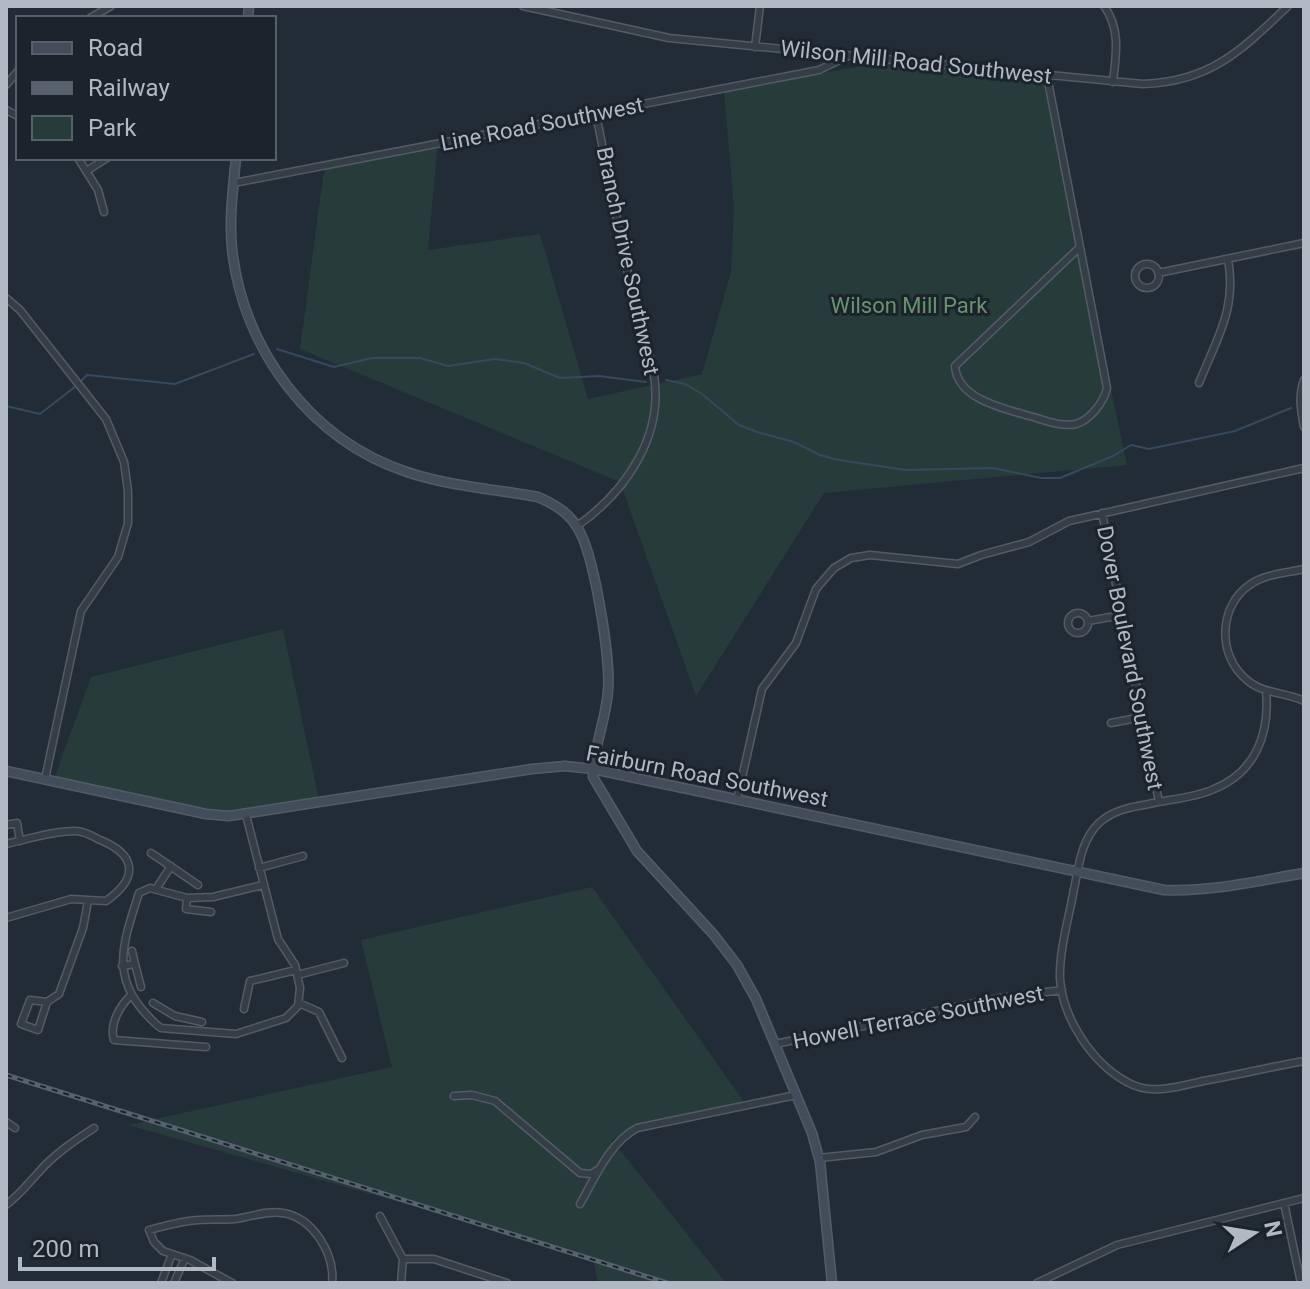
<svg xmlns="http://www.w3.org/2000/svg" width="1310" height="1289" font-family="Roboto,sans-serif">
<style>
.green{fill:#273b3a}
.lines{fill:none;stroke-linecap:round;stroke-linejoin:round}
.stream{stroke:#36495d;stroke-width:2}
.street-casing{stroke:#535c65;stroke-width:9}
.secondary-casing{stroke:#535c65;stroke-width:11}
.street{stroke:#353e47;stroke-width:6}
.secondary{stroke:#434d5a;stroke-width:8}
.rail-casing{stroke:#57626e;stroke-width:5}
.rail{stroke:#1b232c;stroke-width:2;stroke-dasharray:6;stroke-linecap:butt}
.labels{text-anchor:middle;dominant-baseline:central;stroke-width:6;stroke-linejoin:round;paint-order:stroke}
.street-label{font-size:22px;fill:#b0b9c4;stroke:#1b232c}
.park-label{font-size:22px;fill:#69936f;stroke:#1b232c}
</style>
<rect width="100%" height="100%" fill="#222c36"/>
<!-- green -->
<path class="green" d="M 891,61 L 1050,75 L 1067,184 L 1127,465 L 824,493 L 696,696 L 620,482 L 300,349 L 323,177 L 327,164 L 438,140 L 428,250 L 540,234 L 588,399 L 702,374 L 731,272 L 734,209 L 724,90 Z
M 283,629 L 319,800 L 222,817 L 54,779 L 91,677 Z
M 592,887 L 747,1106 L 630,1132 L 612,1140 L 726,1283 L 598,1283 L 593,1257 L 128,1125 L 392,1067 L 361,940 Z"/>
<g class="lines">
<!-- stream -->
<path class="stream" d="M 277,349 L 334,367 L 372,358 L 420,358 L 448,366 L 495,359 L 524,363 L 560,378 L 599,376 L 646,382
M 666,380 L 685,384 L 702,394 L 739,425 L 757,432 L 794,442 L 820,455 L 839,460 L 906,470 L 993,468 L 1041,478 L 1060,478 L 1113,456 L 1131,445 L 1149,449 L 1235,431 L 1291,408
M 81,381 L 87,375 L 175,384 L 254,354
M 6,406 L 40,414 L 76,386"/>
<!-- street casing -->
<g class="street-casing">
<path id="street" d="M 523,6 L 669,38 L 1143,84 C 1210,82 1242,50 1288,6
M 1104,6 C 1121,29 1116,55 1113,82
M 90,18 L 111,6
M 755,47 L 760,6
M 1047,76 L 1080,247
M 6,85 L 18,71
M 6,110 L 18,116
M 78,158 L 98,190 L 104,212
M 88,170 L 107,158
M 234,183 L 819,70 L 848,56
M 1080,247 L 1107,388 C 1104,402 1090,420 1076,424 C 1062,427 1046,421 1033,417 C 1006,409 957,400 955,366 Z
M1135 276a12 12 0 1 1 24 0a12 12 0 1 1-24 0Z
M 1158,273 L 1304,243
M 6,298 L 20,310 L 106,419 L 124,462 L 128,491 L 128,523 L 118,557 L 81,611 L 45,779
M 1304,380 C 1298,396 1301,411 1304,427
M 1199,383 C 1217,338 1237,309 1228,259
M 1102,513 L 1159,802
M 577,526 C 627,491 666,433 653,370 C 648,344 637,320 632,294 C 620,234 608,174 596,114
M 1304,569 C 1286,573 1266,574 1251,584 C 1218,605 1217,656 1247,680 C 1263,694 1285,692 1304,701
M1068 623a10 10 0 1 1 20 0a10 10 0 1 1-20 0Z
M 1088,621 L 1122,615
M 1266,691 C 1270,733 1256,772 1214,789 C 1195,798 1170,799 1149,804 C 1131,807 1113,810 1099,823 C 1081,840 1079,866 1074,889 C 1069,918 1059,950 1060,979 C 1063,1019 1092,1063 1127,1082 C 1137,1088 1150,1090 1162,1089 C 1175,1088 1190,1084 1203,1081 C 1237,1075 1270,1067 1304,1061
M 1111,723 L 1142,717
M 737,800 L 762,689 L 796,643 L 816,589 L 834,568 L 851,558 L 870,555 L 958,564 L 981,555 L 1029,542 L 1069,521 L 1304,468
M 246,815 L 278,939 L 295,965 L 300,988 L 298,1006 L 286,1018 L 236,1034 L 161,1028 L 157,1025 C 109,981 121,949 139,893 L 150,888 L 187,898 L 213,897 L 263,885
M 6,825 L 17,823 L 20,841
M 6,844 C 28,839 52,831 75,831 C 83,831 91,835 98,839 C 136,854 140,877 106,901 L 71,899 L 6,918
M 151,853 L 198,885
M 259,868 L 303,856
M 156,889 L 171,866
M 187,898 L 186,909 L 211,912
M 132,951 L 135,964
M 122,966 L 135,964 L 141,987
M 297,975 L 344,963
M 131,995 C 120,1006 109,1024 114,1040 L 206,1047
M 47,1002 L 30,1000 L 21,1024 L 38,1030 L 47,1002 L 59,994 L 83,928 L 88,901
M 153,1003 L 175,1016 L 202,1022
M 299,1003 L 319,1012 L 342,1058
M 244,1009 L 250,981 L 296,970
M 775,1044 L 1000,998 L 1062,990
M 454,1096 L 472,1095 L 495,1101 L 580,1173 L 591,1174 L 599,1169
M 6,1122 L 15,1128
M 819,1158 L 876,1152 L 922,1135 L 966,1127 L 975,1117
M 1284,1203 L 1301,1283
M 580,1204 C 595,1178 609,1143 637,1128 L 796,1095
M 6,1205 C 19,1195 27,1185 38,1173 C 53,1155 74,1141 94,1128
M 380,1216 L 403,1259 L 401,1283
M 403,1259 L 434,1259 L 507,1283
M 161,1283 L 172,1254
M 174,1283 L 185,1258
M 232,1283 L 190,1260 L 163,1251 L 154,1242 L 149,1230 C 165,1226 181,1221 198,1220 C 210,1219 222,1220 235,1219 C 250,1217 268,1210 283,1213 C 314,1218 335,1255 332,1283
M 1037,1283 L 1117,1245 L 1304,1198"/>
</g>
<!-- secondary casing -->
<g class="secondary-casing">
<path id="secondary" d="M 248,18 L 249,6
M 236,158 C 233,188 229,219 232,249 C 243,349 310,440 407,472 C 448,486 495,489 538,497 C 554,504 568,512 577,527 C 594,552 611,659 608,691 C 606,720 593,748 593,777 L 637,851 L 714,935 L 737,965 L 756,999 L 812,1133 L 820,1162 L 832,1283
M 6,771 L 206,814 L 229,816 L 532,769 L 565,766 L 593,769 L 1164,890 C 1211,892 1257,881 1304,873"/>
</g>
<!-- street -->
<use href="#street" class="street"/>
<!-- secondary -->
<use href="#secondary" class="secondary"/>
<!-- rail casing -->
<g class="rail-casing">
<path id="rail" d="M 6,1075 L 667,1283"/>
</g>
<!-- rail -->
<use href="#rail" class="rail"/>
</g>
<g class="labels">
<!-- street labels -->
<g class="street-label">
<text transform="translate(916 62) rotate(6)">Wilson Mill Road Southwest</text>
<text transform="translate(542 124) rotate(-11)">Line Road Southwest</text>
<text transform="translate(628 261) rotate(78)">Branch Drive Southwest</text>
<text transform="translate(1130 658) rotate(79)">Dover Boulevard Southwest</text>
<text transform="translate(707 776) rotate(11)">Fairburn Road Southwest</text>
<text transform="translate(918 1017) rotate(-11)">Howell Terrace Southwest</text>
</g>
<!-- park labels -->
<g class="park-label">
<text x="909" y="305">Wilson Mill Park</text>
</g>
</g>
<!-- border -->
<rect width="1310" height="1289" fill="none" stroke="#b0b9c4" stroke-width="16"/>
<!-- legend -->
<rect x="16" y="16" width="260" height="144" fill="#1b232c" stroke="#575f69" stroke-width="2"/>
<rect x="32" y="42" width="40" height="12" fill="#434d5a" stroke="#575f69" stroke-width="2"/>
<text x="88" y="56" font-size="24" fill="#b0b9c4">Road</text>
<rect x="32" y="82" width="40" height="12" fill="#57626e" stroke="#575f69" stroke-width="2"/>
<text x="88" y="96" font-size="24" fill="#b0b9c4">Railway</text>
<rect x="32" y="116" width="40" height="24" fill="#273b3a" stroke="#575f69" stroke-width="2"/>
<text x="88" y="136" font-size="24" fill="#b0b9c4">Park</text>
<!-- north arrow -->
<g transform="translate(1254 1233) rotate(78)" stroke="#1b232c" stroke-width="6" paint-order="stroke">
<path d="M0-6L14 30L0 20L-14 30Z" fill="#b0b9c4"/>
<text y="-12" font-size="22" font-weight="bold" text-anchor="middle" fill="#b0b9c4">N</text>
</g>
<!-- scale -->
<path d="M20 1257v12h194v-12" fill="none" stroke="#b0b9c4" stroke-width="4"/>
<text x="32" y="1257" font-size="24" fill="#b0b9c4" stroke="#1b232c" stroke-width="6" paint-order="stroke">200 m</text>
</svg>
